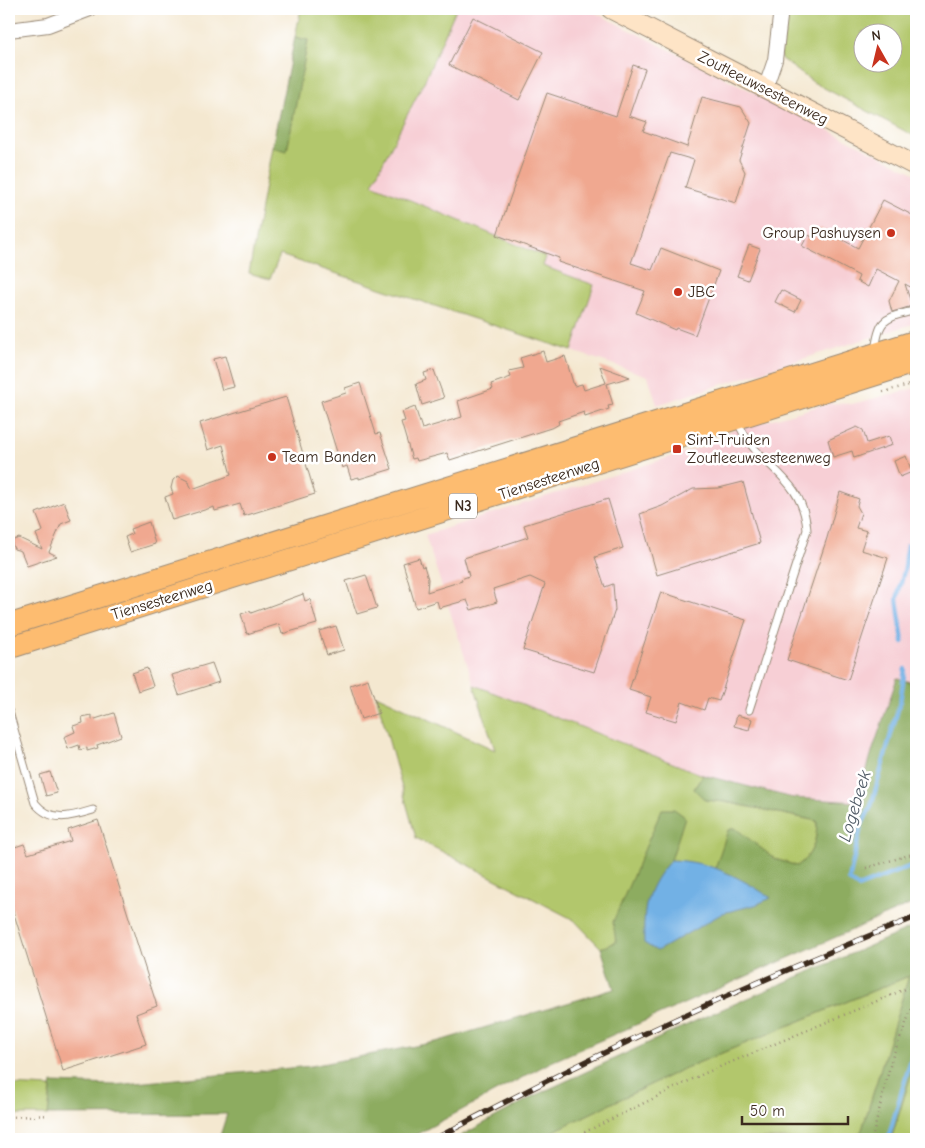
<svg xmlns="http://www.w3.org/2000/svg" width="925" height="1148" font-family="'Comic Neue',sans-serif">
<style>
.built{fill:#f7cfd5}
.green{fill:#b2c76c;stroke:#767845;fill-rule:evenodd}
.forest{fill:#8dac60;stroke:#646b3f}
.water{fill:#72b1e5;stroke:#566e82}
.lines{fill:none;stroke-linecap:round;stroke-linejoin:round}
.stream{stroke:#72b1e5;stroke-width:4.5}
.building{fill:#f0a890}
.lane-casing{stroke:#988977;stroke-width:9}
.street-casing{stroke:#988977;stroke-width:16}
.secondary-casing{stroke:#988977;stroke-width:21}
.primary-casing{stroke:#988977;stroke-width:23}
.path{stroke:#988977;stroke-width:2.5;stroke-dasharray:1 4;stroke-linecap:butt}
.lane{stroke:#fff;stroke-width:7}
.street{stroke:#fff;stroke-width:14}
.secondary{stroke:#fee4c6;stroke-width:19}
.primary{stroke:#fdbc70;stroke-width:21}
.rail-casing{stroke:#3b2a1e;stroke-width:5.5}
.rail{stroke:#fff;stroke-width:4;stroke-dasharray:11;stroke-linecap:butt}
.poi-dot{fill:#c8321e;stroke:#fff;stroke-width:2}
.labels{text-anchor:middle;dominant-baseline:central;stroke-width:5;stroke-linejoin:round;paint-order:stroke}
.shield{fill:#fff;stroke:#766a62;stroke-width:1}
.shield-label{font-size:15px;font-weight:bold;fill:#3b2a1e}
.street-label{font-size:16px;fill:#3b2a1e;stroke:#fff}
.poi-label{font-size:16px;fill:#3b2a1e;stroke:#fff;text-anchor:start}
.water-label{font-size:18px;font-style:italic;fill:#4e5964;stroke:#fff}
</style>
<rect width="100%" height="100%" fill="#fff"/>
<filter id="ink" filterUnits="userSpaceOnUse"><feTurbulence type="fractalNoise" baseFrequency=".02" numOctaves="2"/><feDisplacementMap in="SourceGraphic" scale="10" xChannelSelector="R" yChannelSelector="G"/><feConvolveMatrix kernelMatrix="1 2 1 2 8 2 1 2 1" color-interpolation-filters="sRGB"/></filter>
<filter id="wash" filterUnits="userSpaceOnUse"><feTurbulence type="fractalNoise" baseFrequency=".0096" numOctaves="4" result="noise"/><feDisplacementMap in="SourceGraphic" scale="20" xChannelSelector="R" yChannelSelector="G"/><feGaussianBlur stdDeviation="1.12" result="paint"/><feColorMatrix in="noise" values="0 0 0 0 0 0 0 0 0 0 0 0 0 0 0 0 0 1.4 0 .05"/><feComposite in="paint" operator="in"/></filter>
<g filter="url(#wash)">
<rect width="100%" height="100%" fill="#f4e8d0"/>
<!-- built -->
<path class="built" d="M 456,9 L 588,9 L 916,174 L 916,323 L 657,405 L 648,376 L 572,351 L 594,285 L 543,266 L 545,257 L 372,184 L 424,82 Z
M 916,388 L 916,684 L 897,679 L 871,755 L 858,802 L 793,798 L 703,775 L 474,685 L 425,535 L 708,445 L 730,431 L 830,403 L 852,404 Z"/>
<!-- green -->
<path class="green" d="M 301,9 L 456,9 L 424,82 L 372,184 L 546,257 L 543,266 L 594,285 L 572,351 L 280,255 L 270,279 L 249,273 L 272,147 L 286,150 L 308,40 L 295,37 Z
M 788,9 L 916,9 L 916,137 L 813,82 L 780,58 ZM 862,32 L 892,32 L 892,62 L 862,62 Z
M 474,685 L 703,775 L 694,789 L 705,800 L 726,802 L 817,821 C 817,840 813,855 797,866 L 775,859 L 756,845 L 702,907 L 601,948 L 574,920 L 416,838 L 376,695 L 495,750 Z
M 909,976 L 862,1130 L 855,1139 L 537,1139 L 683,1069 Z
M 916,1059 L 916,1139 L 891,1139 Z
M 9,1085 L 51,1087 L 48,1115 L 9,1115 Z"/>
<!-- forest -->
<path class="forest" d="M 295,37 L 308,40 L 287,151 L 272,147 Z
M 897,678 L 916,684 L 916,902 L 551,1062 L 408,1139 L 219,1139 L 227,1114 L 48,1115 L 52,1083 L 115,1085 L 311,1066 L 436,1042 L 614,989 L 601,948 L 616,942 L 613,922 L 662,809 L 674,809 L 685,817 L 662,888 L 702,907 L 728,830 L 735,828 L 775,859 L 797,866 C 813,855 817,840 817,821 L 726,802 L 705,800 L 694,789 L 703,775 L 793,798 L 858,802 L 871,755 Z
M 916,926 L 916,1059 L 891,1139 L 855,1139 L 862,1130 L 909,976 L 683,1069 L 537,1139 L 455,1139 L 534,1096 L 704,1017 Z"/>
<!-- water -->
<path class="water" d="M 671,860 C 709,861 740,877 771,898 L 755,905 L 723,913 L 657,951 L 644,943 C 643,907 646,887 671,860 Z"/>
<g class="lines">
<!-- stream -->
<path class="stream" d="M 903,642 L 897,599 L 905,567 L 907,546
M 905,669 L 900,702 L 871,806 L 861,826 L 849,880 L 858,887 L 916,864
M 888,1139 L 916,1042"/>
</g>
<g id="blocks">
<!-- building -->
<path class="building" d="M 473,17 L 543,52 L 519,100 L 449,65 Z
M 633,65 L 645,69 L 629,116 L 647,122 L 643,131 L 687,147 L 702,97 L 741,107 L 751,123 L 739,160 L 745,172 L 736,203 L 685,188 L 694,160 L 670,153 L 631,263 L 652,270 L 661,248 L 719,271 L 695,335 L 676,328 L 675,330 L 636,313 L 645,291 L 558,262 L 559,258 L 497,235 L 547,93 L 616,116 Z
M 883,200 L 916,217 L 916,290 L 905,284 L 912,306 L 892,312 L 889,301 L 899,281 L 876,269 L 868,287 L 857,281 L 859,276 L 802,246 L 808,235 L 815,238 L 820,228 L 858,248 Z
M 749,245 L 760,249 L 748,280 L 737,276 Z
M 781,290 L 801,300 L 795,312 L 775,302 Z
M 543,351 L 546,362 L 565,356 L 574,386 L 582,384 L 584,390 L 606,383 L 600,366 L 630,377 L 607,384 L 613,405 L 608,406 L 609,409 L 585,417 L 584,412 L 558,421 L 559,424 L 554,427 L 450,460 L 447,453 L 417,461 L 416,458 L 412,459 L 401,422 L 405,421 L 402,412 L 415,407 L 422,429 L 462,417 L 458,401 L 493,389 L 491,384 L 511,377 L 509,371 L 523,368 L 520,358 Z
M 225,356 L 234,387 L 222,390 L 213,359 Z
M 434,370 L 444,398 L 422,405 L 416,384 L 426,380 L 424,373 Z
M 360,383 L 376,434 L 380,433 L 392,469 L 359,479 L 359,477 L 351,479 L 347,466 L 342,468 L 321,401 L 346,393 L 345,388 Z
M 286,397 L 315,494 L 244,516 L 240,504 L 215,511 L 214,507 L 172,520 L 165,497 L 173,494 L 171,488 L 173,480 L 178,476 L 188,481 L 192,489 L 231,475 L 223,445 L 208,450 L 200,423 Z
M 857,427 L 863,430 L 867,443 L 889,436 L 892,445 L 854,458 L 852,451 L 833,457 L 828,440 Z
M 906,456 L 912,472 L 900,477 L 894,461 Z
M 743,482 L 760,543 L 657,575 L 640,514 L 662,506 L 693,489 L 719,488 Z
M 840,492 L 859,499 L 857,506 L 861,513 L 856,528 L 867,531 L 861,550 L 888,558 L 848,680 L 787,660 L 827,538 Z
M 608,499 L 623,548 L 595,557 L 605,587 L 613,584 L 615,610 L 594,672 L 523,650 L 545,584 L 530,577 L 493,589 L 497,602 L 471,610 L 467,600 L 439,608 L 437,601 L 416,608 L 403,563 L 419,558 L 422,567 L 424,566 L 428,579 L 427,592 L 462,581 L 461,579 L 469,576 L 464,558 L 528,537 L 524,525 Z
M 64,502 L 71,520 L 61,524 L 49,552 L 57,556 L 27,566 L 21,551 L 14,549 L 11,541 L 19,538 L 42,549 L 36,534 L 43,531 L 36,513 Z
M 149,522 L 155,544 L 130,552 L 125,537 L 132,534 L 130,529 Z
M 366,575 L 377,608 L 357,614 L 346,581 Z
M 661,592 L 746,620 L 719,701 L 708,698 L 704,710 L 682,702 L 676,721 L 646,712 L 651,697 L 629,690 Z
M 303,594 L 305,601 L 310,599 L 317,624 L 282,634 L 279,624 L 247,634 L 241,614 L 250,611 L 251,613 Z
M 336,626 L 344,650 L 327,655 L 319,631 Z
M 212,663 L 219,682 L 179,695 L 172,675 Z
M 147,668 L 153,686 L 138,691 L 132,673 Z
M 368,679 L 379,713 L 361,719 L 350,685 Z
M 114,713 L 121,736 L 97,745 L 98,748 L 87,751 L 87,748 L 80,750 L 79,745 L 68,749 L 64,737 L 75,732 L 73,726 L 83,723 L 82,717 L 92,715 L 92,720 Z
M 737,715 L 752,719 L 749,730 L 734,726 Z
M 50,772 L 57,793 L 46,796 L 40,775 Z
M 98,820 L 157,1006 L 136,1014 L 146,1044 L 63,1071 L 9,898 L 9,849 L 24,844 L 28,854 L 71,841 L 68,830 Z"/>
</g>
</g>
<g filter="url(#ink)">
<use href="#blocks" fill-opacity="0" stroke="#988977" stroke-width="1"/>
<g class="lines">
<!-- lane casing -->
<g class="lane-casing">
<path id="lane" d="M 875,352 C 879,316 885,319 916,310
M 738,421 C 754,467 803,473 807,530 L 749,710
M 9,712 L 35,803 C 51,823 70,817 93,810"/>
</g>
<!-- street casing -->
<g class="street-casing">
<path id="street" d="M 9,30 L 48,25 L 90,9
M 765,89 L 775,60 L 781,9"/>
</g>
<!-- secondary casing -->
<g class="secondary-casing">
<path id="secondary" d="M 611,9 L 916,166"/>
</g>
<!-- primary casing -->
<g class="primary-casing">
<path id="primary" d="M 9,625 L 916,341
M 9,648 L 916,362"/>
</g>
<!-- path -->
<path class="path" d="M 883,392 L 916,383
M 866,868 L 916,853
M 9,1117 L 48,1115
M 571,1139 L 703,1074 L 908,988 L 916,987
M 872,1139 L 892,1058 L 916,998"/>
<!-- lane -->
<use href="#lane" class="lane"/>
<!-- street -->
<use href="#street" class="street"/>
<!-- secondary -->
<use href="#secondary" class="secondary"/>
<!-- primary -->
<use href="#primary" class="primary"/>
<!-- rail casing -->
<g class="rail-casing">
<path id="rail" d="M 435,1139 C 590,1055 752,982 916,917"/>
</g>
<!-- rail -->
<use href="#rail" class="rail"/>
</g>
</g>
<!-- markers -->
<g class="poi-dot">
<circle cx="891" cy="233" r="5"/>
<circle cx="678" cy="292" r="5"/>
<rect x="672" y="444" width="10" height="10" rx="2.5"/>
<circle cx="272" cy="457" r="5"/>
</g>
<g class="labels">
<!-- shield labels -->
<rect class="shield" x="449" y="493.5" width="28" height="25" rx="4"/>
<g class="shield-label">
<text x="463" y="506">N3</text>
</g>
<!-- street labels -->
<g class="street-label">
<text transform="translate(763 88) rotate(27)">Zoutleeuwsesteenweg</text>
<text transform="translate(549 479) rotate(-18)">Tiensesteenweg</text>
<text transform="translate(162 600) rotate(-17)">Tiensesteenweg</text>
</g>
<!-- poi labels -->
<g class="poi-label">
<text x="881" y="233" text-anchor="end">Group Pashuysen</text>
<text x="688" y="292">JBC</text>
<text x="687" y="440">Sint-Truiden<tspan x="687" dy="18">Zoutleeuwsesteenweg</tspan></text>
<text x="282" y="457">Team Banden</text>
</g>
<!-- water labels -->
<g class="water-label">
<text transform="translate(855 806) rotate(-73)">Logebeek</text>
</g>
</g>
<!-- margin -->
<rect width="925" height="1148" fill="none" stroke="#fff" stroke-width="30"/>
<!-- north arrow -->
<g transform="translate(878 48) rotate(352)"><circle r="24" fill="#ffffff" stroke="#b1aaa5"/>
<path d="M0-4L9 19L0 12L-9 19Z" fill="#c8321e"/>
<text y="-8" font-size="14" font-weight="bold" text-anchor="middle" fill="#3b2a1e">N</text>
</g>
<!-- scale -->
<path d="M742 1116v8h106v-8" fill="none" stroke="#3b2a1e" stroke-width="2.5"/>
<text x="750" y="1116" font-size="15" fill="#3b2a1e" stroke="#ffffff" stroke-width="4" paint-order="stroke">50 m</text>
</svg>
